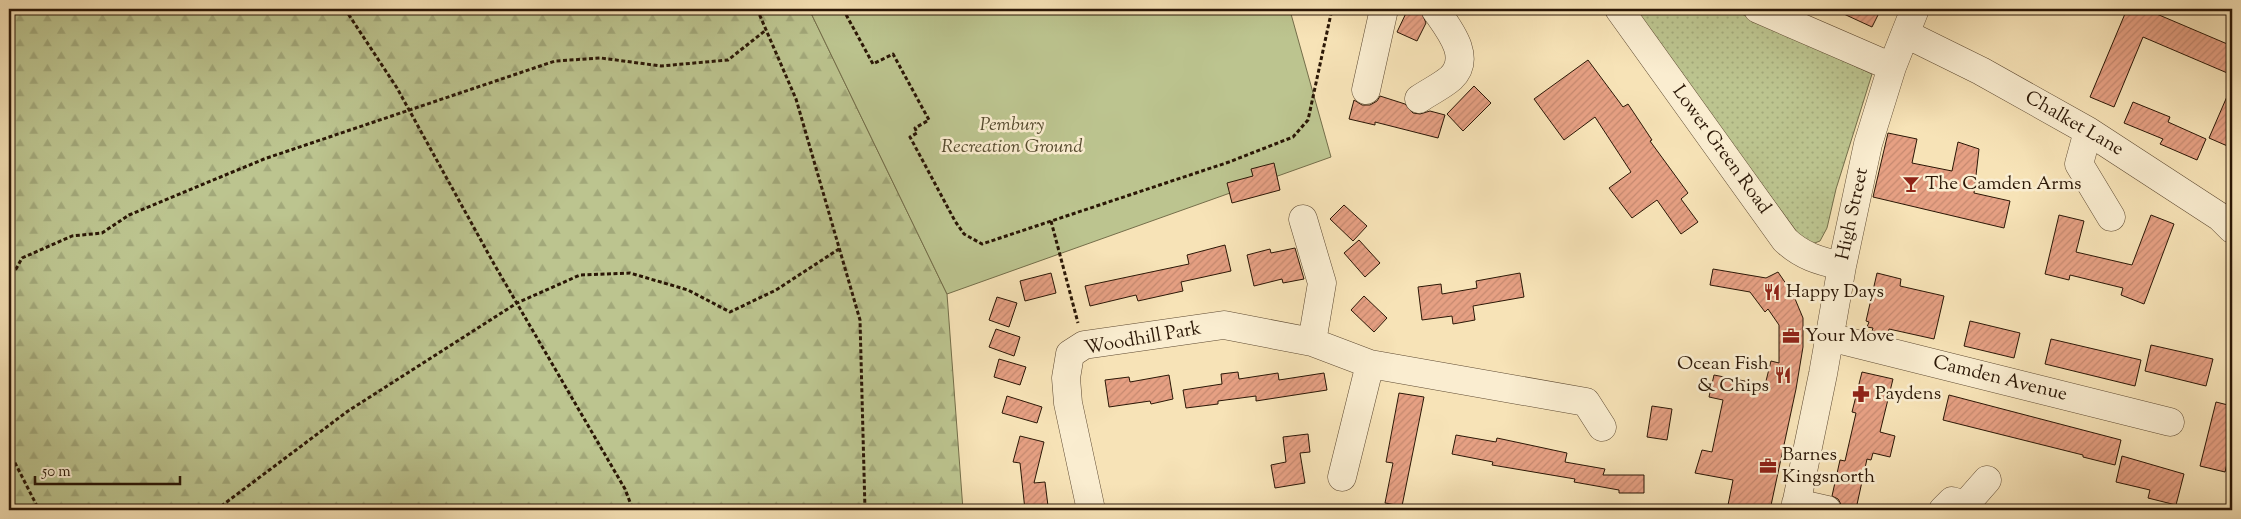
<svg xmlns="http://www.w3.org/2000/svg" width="2241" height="519" font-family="'Sorts Mill Goudy',serif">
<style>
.grass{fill:url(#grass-dots);stroke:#746e4a}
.forest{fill:url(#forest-firs);stroke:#746e4a}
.park{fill:#bcc48f;stroke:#746e4a}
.building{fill:url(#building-hatch);stroke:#2b1706}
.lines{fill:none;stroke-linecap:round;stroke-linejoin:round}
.minor-casing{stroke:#5e4a32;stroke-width:29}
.path{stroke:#2b1706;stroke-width:3;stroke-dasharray:4 2.5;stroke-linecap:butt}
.minor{stroke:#faedd0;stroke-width:28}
.labels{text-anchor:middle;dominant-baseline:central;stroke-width:5;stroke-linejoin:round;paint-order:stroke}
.street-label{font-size:19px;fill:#2b1706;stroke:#faedd0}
.park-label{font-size:19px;font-style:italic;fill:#564b2f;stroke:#faedd0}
.poi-label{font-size:19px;fill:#2b1706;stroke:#faedd0;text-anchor:start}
</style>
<defs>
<pattern id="grass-dots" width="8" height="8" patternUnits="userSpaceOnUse" patternTransform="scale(1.25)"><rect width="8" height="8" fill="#bcc48f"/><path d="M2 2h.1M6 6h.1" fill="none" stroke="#a2a87a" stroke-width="1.8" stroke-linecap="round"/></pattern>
<pattern id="forest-firs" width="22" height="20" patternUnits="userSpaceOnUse" patternTransform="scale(1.25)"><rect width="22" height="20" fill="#bcc48f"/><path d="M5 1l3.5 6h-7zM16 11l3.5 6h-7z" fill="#a2a87a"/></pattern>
<pattern id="building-hatch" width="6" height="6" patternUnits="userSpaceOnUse" patternTransform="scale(1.25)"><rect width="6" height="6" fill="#e6a083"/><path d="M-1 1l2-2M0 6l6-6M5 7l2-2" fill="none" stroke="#c58970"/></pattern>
</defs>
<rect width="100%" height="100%" fill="#f7e3b7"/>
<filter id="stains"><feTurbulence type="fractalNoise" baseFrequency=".004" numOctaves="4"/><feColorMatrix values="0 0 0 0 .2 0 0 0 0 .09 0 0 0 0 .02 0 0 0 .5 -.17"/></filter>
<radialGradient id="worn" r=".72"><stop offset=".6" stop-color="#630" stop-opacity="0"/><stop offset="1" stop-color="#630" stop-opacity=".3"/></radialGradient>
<!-- grass -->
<path class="grass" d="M 1633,9 L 1731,9 L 1872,74 L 1836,189 L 1827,228 L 1820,241 L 1812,244 L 1805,243 Z"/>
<!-- forest -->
<path class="forest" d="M 9,9 L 809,9 L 947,294 L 963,510 L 9,510 Z"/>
<!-- park -->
<path class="park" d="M 809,9 L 1300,9 L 1291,14 L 1331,157 L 947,294 Z"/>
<!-- building -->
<path class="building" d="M 1408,9 L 1420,9 L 1426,23 L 1417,41 L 1397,32 Z
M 1833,9 L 1881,9 L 1872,27 Z
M 2127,9 L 2145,9 L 2232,46 L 2232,75 L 2143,37 L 2114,107 L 2090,97 Z
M 1588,60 L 1623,107 L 1628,104 L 1652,140 L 1650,141 L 1688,193 L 1681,199 L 1698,222 L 1681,234 L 1657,200 L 1632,218 L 1609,188 L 1631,172 L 1595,117 L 1564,140 L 1534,99 Z
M 2232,85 L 2232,148 L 2209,138 Z
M 1474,86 L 1491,103 L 1463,131 L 1447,114 Z
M 1380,96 L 1405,104 L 1413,113 L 1420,114 L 1430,111 L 1445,115 L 1438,138 L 1375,122 L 1375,125 L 1349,119 L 1354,100 L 1362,105 L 1370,105 L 1377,101 Z
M 2133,102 L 2170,117 L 2168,122 L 2206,139 L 2197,160 L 2160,144 L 2163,139 L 2124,123 Z
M 1888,133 L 1917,139 L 1912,163 L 1952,171 L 1958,142 L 1979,149 L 1974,193 L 2010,201 L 2004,228 L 1873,197 Z
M 1274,163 L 1280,190 L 1232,203 L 1227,183 L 1253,176 L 1251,169 Z
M 1344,205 L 1367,226 L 1353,241 L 1330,219 Z
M 2059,215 L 2084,221 L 2076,252 L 2132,265 L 2151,215 L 2174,224 L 2144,304 L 2121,295 L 2123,288 L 2070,275 L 2069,280 L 2045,274 Z
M 1359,240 L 1380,263 L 1365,277 L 1344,253 Z
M 1225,245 L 1231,271 L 1181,282 L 1183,291 L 1138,301 L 1136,295 L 1090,306 L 1085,286 L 1189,264 L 1187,255 Z
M 1295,248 L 1304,279 L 1283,283 L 1282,279 L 1254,286 L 1247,255 L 1270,249 L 1271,253 Z
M 1713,269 L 1766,278 L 1778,272 L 1793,294 L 1803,318 L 1803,347 L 1796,389 L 1770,510 L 1727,510 L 1733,480 L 1695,473 L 1702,450 L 1712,452 L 1723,400 L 1709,397 L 1714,375 L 1765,385 L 1771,361 L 1779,363 L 1779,325 L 1768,309 L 1765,312 L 1750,292 L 1710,285 Z
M 1051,273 L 1056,293 L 1025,301 L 1020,281 Z
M 1520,273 L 1524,297 L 1473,306 L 1475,320 L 1453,324 L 1452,316 L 1422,320 L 1418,287 L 1441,284 L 1442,294 L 1477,288 L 1476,281 Z
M 1877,273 L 1901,279 L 1900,286 L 1944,296 L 1934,339 L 1889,329 L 1888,335 L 1872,331 L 1873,328 L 1867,327 L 1869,322 L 1866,321 Z
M 1364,296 L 1387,318 L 1374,332 L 1351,310 Z
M 997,297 L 1017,303 L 1009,327 L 989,320 Z
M 1970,321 L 2020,333 L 2014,358 L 1964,346 Z
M 996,329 L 1020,337 L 1014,356 L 989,347 Z
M 2051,339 L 2141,360 L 2135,386 L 2045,364 Z
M 2151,345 L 2213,359 L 2206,386 L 2145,371 Z
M 999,359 L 1026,367 L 1020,385 L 994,377 Z
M 1238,372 L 1239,379 L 1278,373 L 1279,380 L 1324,373 L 1327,390 L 1256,401 L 1256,396 L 1218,401 L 1218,404 L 1186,408 L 1183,390 L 1222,384 L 1221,374 Z
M 1862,372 L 1893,379 L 1880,432 L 1895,436 L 1890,457 L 1873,453 L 1871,460 L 1867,459 L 1856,509 L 1842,506 L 1838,499 L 1832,496 L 1840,460 L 1845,461 L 1856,413 L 1852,412 Z
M 1169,375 L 1173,399 L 1151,404 L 1150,401 L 1109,407 L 1105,380 L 1129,377 L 1130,382 Z
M 1399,393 L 1424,397 L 1402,506 L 1385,503 L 1393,463 L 1386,462 Z
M 1949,395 L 2121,440 L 2115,465 L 2083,457 L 2083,455 L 1943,420 Z
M 1007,396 L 1042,407 L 1037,423 L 1002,413 Z
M 2216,402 L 2232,406 L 2232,444 L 2225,472 L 2200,466 Z
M 1652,406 L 1672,409 L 1667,440 L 1647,437 Z
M 1308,434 L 1310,452 L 1300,453 L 1305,483 L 1275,488 L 1271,465 L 1286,462 L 1283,437 Z
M 1456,435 L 1496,442 L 1497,438 L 1567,453 L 1565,462 L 1605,469 L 1603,475 L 1644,475 L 1644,493 L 1619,493 L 1619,490 L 1574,482 L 1575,479 L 1492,465 L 1493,462 L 1452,454 Z
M 1020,436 L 1044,442 L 1034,483 L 1045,482 L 1048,506 L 1028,508 L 1027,510 L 1025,510 L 1020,463 L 1013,462 Z
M 2122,456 L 2184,474 L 2176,505 L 2148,498 L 2150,490 L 2116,482 Z"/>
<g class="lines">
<!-- minor casing -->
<g class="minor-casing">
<path id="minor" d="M 1619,9 L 1785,240 C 1802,256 1819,261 1842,266
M 1758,9 L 1892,67
M 1906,34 L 1981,71 L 2088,131 L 2220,217 L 2232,229
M 1366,90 L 1384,9
M 1419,99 C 1429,92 1442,86 1451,78 C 1473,57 1448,28 1435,9
M 2088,131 L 2079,164 L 2111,217
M 1303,219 L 1322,283 L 1312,342
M 1829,337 L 2170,422
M 1342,477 L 1370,364
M 1796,503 L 1827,510
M 1091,510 L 1068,403 L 1066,378 L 1070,354 L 1084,345 L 1224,325 L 1312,342 L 1370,364 L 1586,402 L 1602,427
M 1795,510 L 1823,374 L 1842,266 L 1868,144 L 1892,67 L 1915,9
M 1943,510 L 1952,501 L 1965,505 L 1987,480"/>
</g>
<!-- path -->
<path class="path" d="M 345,9 L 397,88 L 494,264 L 625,489 L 633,510
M 757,9 L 796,99 L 860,320 L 865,510
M 843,9 L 873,64 L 893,54 L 929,120 L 915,128 L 917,133 L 910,137 L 955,221 L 964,234 L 982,244 L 1229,162 L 1293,137 L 1308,120 L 1332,9
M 1051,221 L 1078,323
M 9,269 L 16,269 L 22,258 L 72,236 L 102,233 L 129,215 L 264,159 L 555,61 L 601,58 L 661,66 L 728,60 L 766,30
M 9,451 L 39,510
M 9,501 L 17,510
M 216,510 L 348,411 L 517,303 L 580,275 L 630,273 L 688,290 L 730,312 L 776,290 L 839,249"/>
<!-- minor -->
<use href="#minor" class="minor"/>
</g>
<!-- icons -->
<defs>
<g id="bar-bare" transform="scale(1.35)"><path d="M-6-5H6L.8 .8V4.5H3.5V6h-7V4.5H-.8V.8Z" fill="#8f2418" stroke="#faedd0" stroke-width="2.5" paint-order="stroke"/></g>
<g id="restaurant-bare" transform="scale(1.35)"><path d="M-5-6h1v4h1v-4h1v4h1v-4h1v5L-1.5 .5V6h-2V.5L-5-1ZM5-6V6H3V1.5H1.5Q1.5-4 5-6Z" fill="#8f2418" stroke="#faedd0" stroke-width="2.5" paint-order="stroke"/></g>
<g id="office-bare" transform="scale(1.35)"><path d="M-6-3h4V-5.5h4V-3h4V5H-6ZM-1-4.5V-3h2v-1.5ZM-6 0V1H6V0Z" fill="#8f2418" stroke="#faedd0" stroke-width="2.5" paint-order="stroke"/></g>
<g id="pharmacy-bare" transform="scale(1.35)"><path d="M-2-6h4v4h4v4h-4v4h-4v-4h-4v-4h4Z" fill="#8f2418" stroke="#faedd0" stroke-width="2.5" paint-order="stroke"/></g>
</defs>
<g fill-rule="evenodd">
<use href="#bar-bare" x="1911" y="184"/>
<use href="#restaurant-bare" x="1772" y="292"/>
<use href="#office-bare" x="1791" y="336"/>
<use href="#restaurant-bare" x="1783" y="375"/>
<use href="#pharmacy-bare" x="1861" y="394"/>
<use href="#office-bare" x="1768" y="466"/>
</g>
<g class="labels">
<!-- street labels -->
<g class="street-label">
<text transform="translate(2074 124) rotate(30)">Chalket Lane</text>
<text transform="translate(1721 150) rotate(54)">Lower Green Road</text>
<text transform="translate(1853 214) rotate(-78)">High Street</text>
<text transform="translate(1143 339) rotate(-10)">Woodhill Park</text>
<text transform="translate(2000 379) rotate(14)">Camden Avenue</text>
</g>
<!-- park labels -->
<g class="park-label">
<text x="1012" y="125">Pembury<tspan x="1012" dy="22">Recreation Ground</tspan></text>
</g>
<!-- poi labels -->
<g class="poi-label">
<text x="1925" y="184">The Camden Arms</text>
<text x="1786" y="292">Happy Days</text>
<text x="1805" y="336">Your Move</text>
<text x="1769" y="364" text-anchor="end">Ocean Fish<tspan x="1769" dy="22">&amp; Chips</tspan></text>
<text x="1875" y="394">Paydens</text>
<text x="1782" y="455">Barnes<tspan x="1782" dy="22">Kingsnorth</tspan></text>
</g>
</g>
<!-- margin -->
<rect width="2241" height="519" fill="none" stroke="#f7e3b7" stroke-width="30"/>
<rect x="10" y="10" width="2221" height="499" fill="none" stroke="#2b1706" stroke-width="2.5"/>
<rect x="15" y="15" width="2211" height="489" fill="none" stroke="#2b1706"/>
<!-- scale -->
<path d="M35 476v8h145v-8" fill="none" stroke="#2b1706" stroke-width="2.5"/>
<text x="42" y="476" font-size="15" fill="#2b1706" stroke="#faedd0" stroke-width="4" paint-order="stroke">50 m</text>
<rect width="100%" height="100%" filter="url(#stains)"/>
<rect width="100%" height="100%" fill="url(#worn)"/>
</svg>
